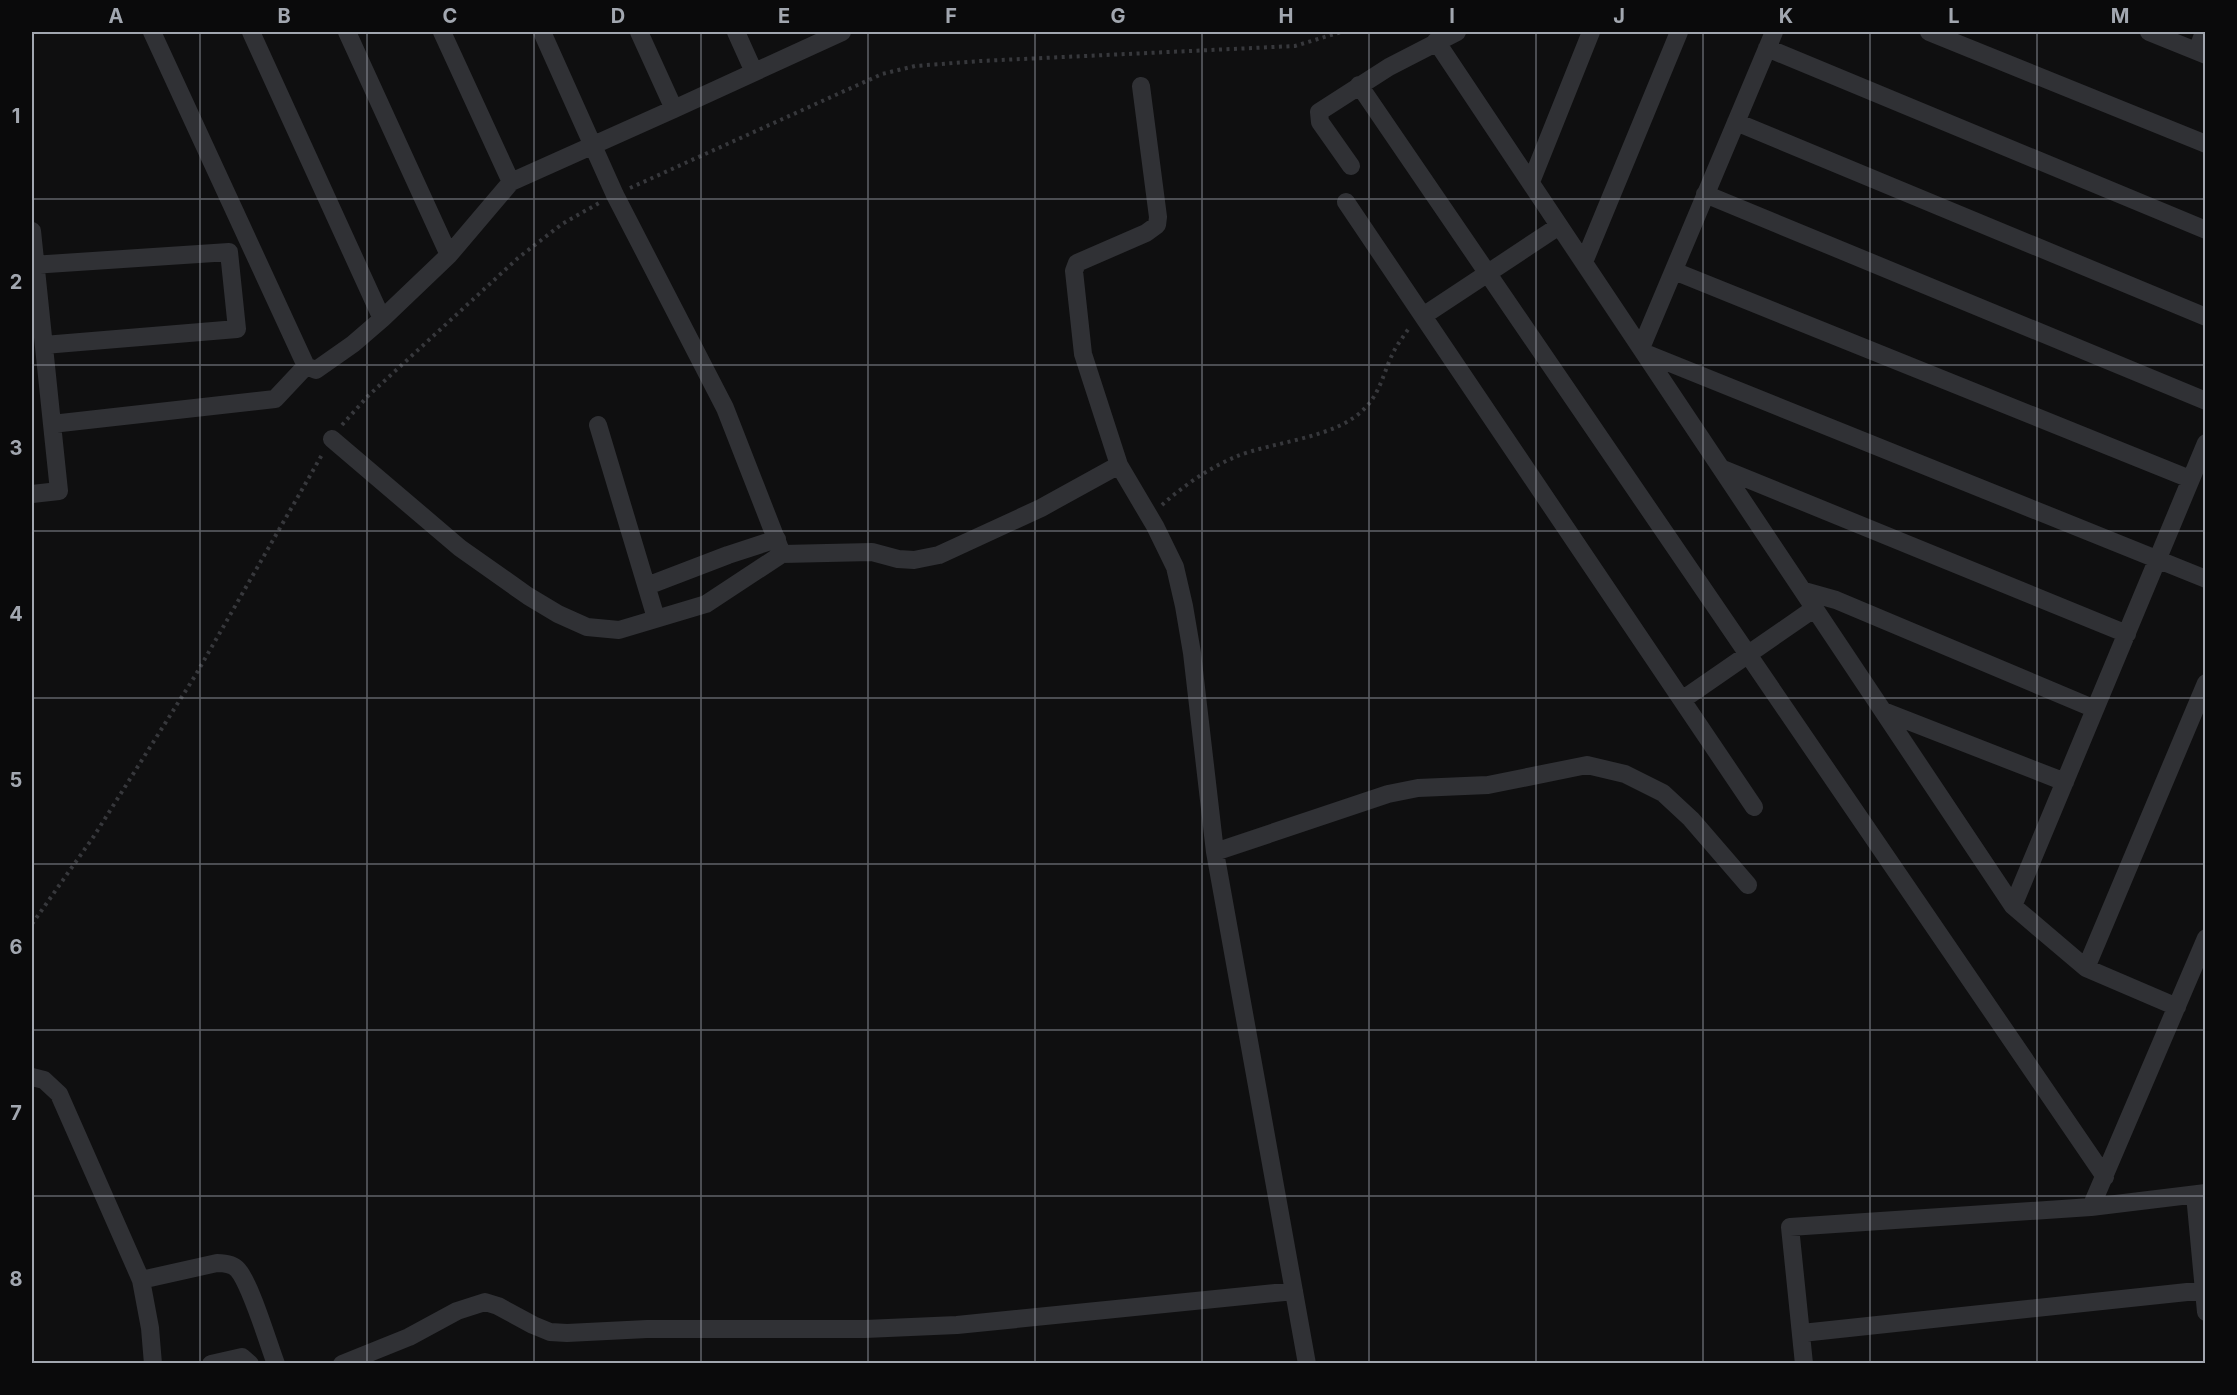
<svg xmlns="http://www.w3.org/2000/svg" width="2237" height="1395" font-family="Inter,sans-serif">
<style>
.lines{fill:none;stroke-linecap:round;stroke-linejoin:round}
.path{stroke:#37383c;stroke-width:4;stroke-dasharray:3 4.5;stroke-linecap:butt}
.street{stroke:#303135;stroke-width:18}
.grid{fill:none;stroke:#a2a7b0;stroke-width:1.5;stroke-opacity:0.55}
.neatline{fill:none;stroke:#a2a7b0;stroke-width:2}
.grid-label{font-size:20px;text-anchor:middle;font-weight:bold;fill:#a2a7b0}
</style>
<rect width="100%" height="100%" fill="#0f0f10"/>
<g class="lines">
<!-- path -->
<path class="path" d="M 630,188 L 882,74 L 915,66 L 980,61 L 1295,46 L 1341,32
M 342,425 L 368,396 L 518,258 L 562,224 L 599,203
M 1162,505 C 1183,486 1209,468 1235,457 C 1273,441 1336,439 1365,408 C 1381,392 1384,370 1394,351 C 1398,343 1404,336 1409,328
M 32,924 L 94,836 L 195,676 L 323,453"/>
<!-- street -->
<path class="street" d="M 152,32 L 306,366 L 316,370 L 353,344 L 382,319 L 449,255 L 511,182 L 674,109 L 842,32
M 251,32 L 382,319
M 347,32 L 449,255
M 442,32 L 511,182
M 542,32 L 615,195 L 725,408 L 782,554
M 639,32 L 674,109
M 736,32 L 754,72
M 1929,32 L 2206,144
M 2149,32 L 2206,55
M 1436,41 L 2013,906 L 2086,968 L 2177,1007
M 1767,48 L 2206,230
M 2197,51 L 2204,32
M 1359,85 L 2105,1177
M 1141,86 L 1158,217 L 1157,225 L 1146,233 L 1077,263 L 1074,271 L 1083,354 L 1119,465 L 1155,526 L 1175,567 L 1184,606 L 1192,653 L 1215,852 L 1307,1364
M 1736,122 L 2206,317
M 1351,166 L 1320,122 L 1319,112 L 1389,67 L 1457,32
M 1531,182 L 1591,32
M 1705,194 L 2206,401
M 1346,202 L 1754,807
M 32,231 L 52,424 L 275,399 L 306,366
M 1584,262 L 1679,32
M 32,265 L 229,252 L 237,329 L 44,345
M 1674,271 L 2190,479
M 1423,316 L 1559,226
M 1641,348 L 1774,32
M 1645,353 L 2206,579
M 598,425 L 656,618
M 332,439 L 460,548 L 528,596 L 558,614 L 587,627 L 619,630 L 706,604 L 782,554 L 872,552 L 898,559 L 914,560 L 939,555 L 1041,508 L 1119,465
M 1723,469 L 2127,634
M 32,494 L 59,491 L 52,424
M 647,586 L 728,555 L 777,539
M 1804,591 L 1836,600 L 2095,709
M 1682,700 L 1815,608
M 1883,711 L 2065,782
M 1215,852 L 1388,794 L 1418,788 L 1488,785 L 1587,765 L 1625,774 L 1663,793 L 1691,819 L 1748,885
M 2013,906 L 2206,443
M 2086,968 L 2206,683
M 32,1077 L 44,1080 L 59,1094 L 141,1280 L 150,1328 L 153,1364
M 2195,1195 L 2206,1312
M 2091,1207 L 2206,938
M 141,1280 L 217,1263 C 225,1263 233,1264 238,1270 C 251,1285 268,1343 276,1364
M 1802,1333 L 2206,1290
M 211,1364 L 242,1357 L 250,1364
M 342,1364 L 409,1337 L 457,1311 L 485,1302 L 498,1306 L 533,1325 L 550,1332 L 567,1333 L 647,1329 L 865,1329 L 957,1325 L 1294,1291
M 1804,1364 L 1790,1227 L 2091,1207 L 2206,1193"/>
</g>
<!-- grid -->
<path class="grid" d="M 200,32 L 200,1364M 367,32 L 367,1364M 534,32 L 534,1364M 701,32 L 701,1364M 868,32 L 868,1364M 1035,32 L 1035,1364M 1202,32 L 1202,1364M 1369,32 L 1369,1364M 1536,32 L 1536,1364M 1703,32 L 1703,1364M 1870,32 L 1870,1364M 2037,32 L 2037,1364M 32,199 L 2206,199M 32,365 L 2206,365M 32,531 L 2206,531M 32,698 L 2206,698M 32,864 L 2206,864M 32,1030 L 2206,1030M 32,1196 L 2206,1196"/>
<!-- border -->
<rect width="2237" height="1395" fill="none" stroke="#0a0a0b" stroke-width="66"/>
<rect x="33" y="33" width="2171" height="1329" class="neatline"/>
<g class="grid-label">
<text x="116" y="23">A</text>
<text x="284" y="23">B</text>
<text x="450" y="23">C</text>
<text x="618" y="23">D</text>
<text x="784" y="23">E</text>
<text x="951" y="23">F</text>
<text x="1118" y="23">G</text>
<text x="1286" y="23">H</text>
<text x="1452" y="23">I</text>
<text x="1619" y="23">J</text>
<text x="1786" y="23">K</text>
<text x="1954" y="23">L</text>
<text x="2120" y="23">M</text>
<text x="16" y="123">1</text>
<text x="16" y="289">2</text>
<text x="16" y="455">3</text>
<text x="16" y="621">4</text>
<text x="16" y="787">5</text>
<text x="16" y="954">6</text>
<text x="16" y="1120">7</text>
<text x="16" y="1286">8</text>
</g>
</svg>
